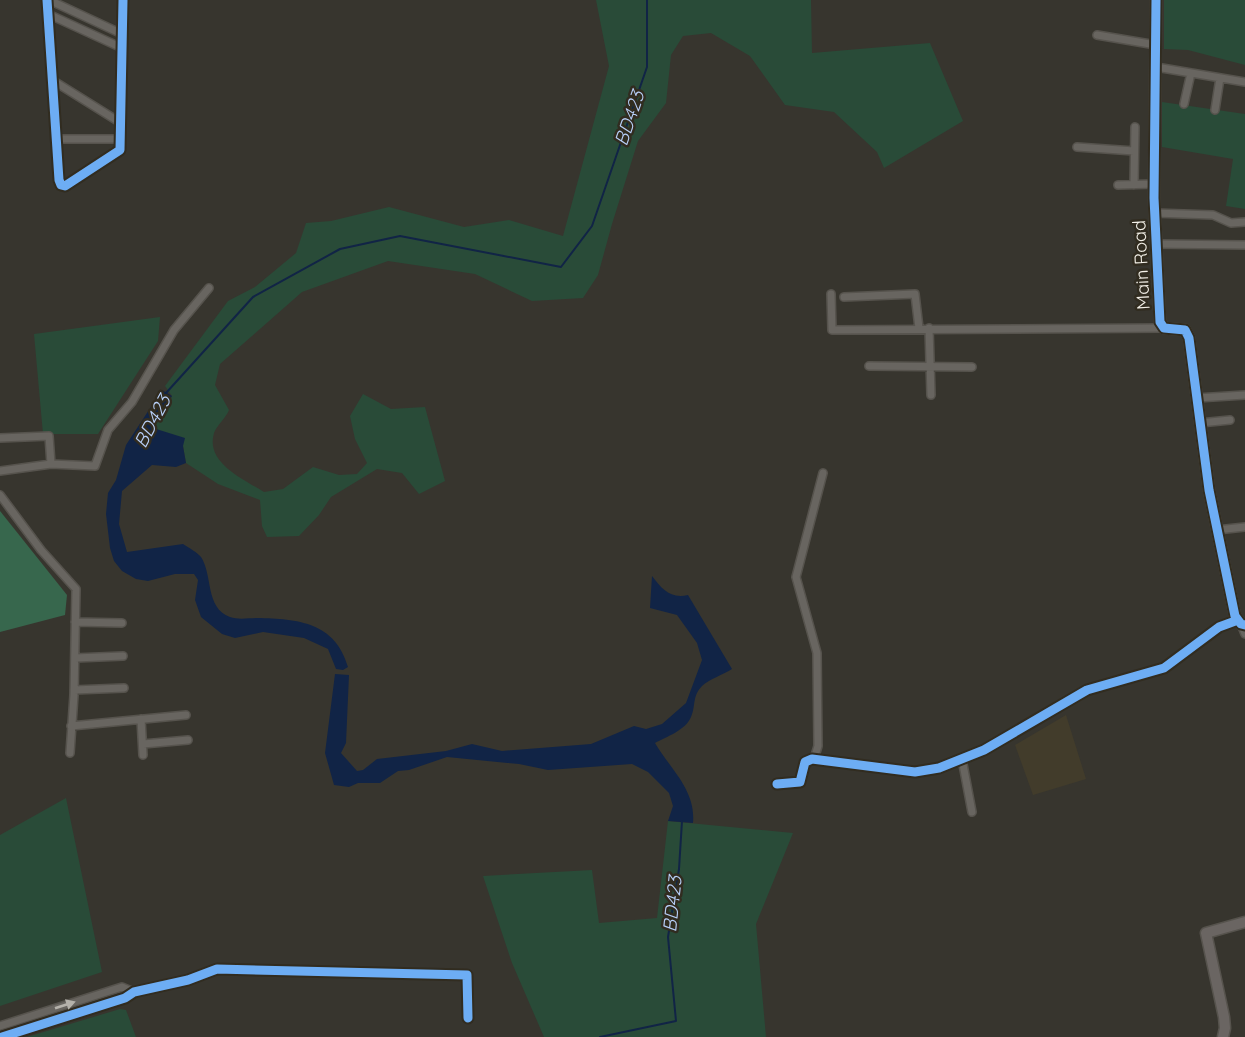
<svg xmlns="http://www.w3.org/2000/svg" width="1245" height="1037" font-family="Quicksand,sans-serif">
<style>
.built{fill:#423c2b}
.green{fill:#294b38}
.forest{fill:#37674d}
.water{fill:#112446}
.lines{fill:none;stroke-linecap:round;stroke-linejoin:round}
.stream{stroke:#112446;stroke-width:2}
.street-casing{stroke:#56534d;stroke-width:10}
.secondary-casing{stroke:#56534d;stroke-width:13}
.street{stroke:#686560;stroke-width:7}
.secondary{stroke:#6a6562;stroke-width:10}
.cycleway-casing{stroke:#312c20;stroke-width:13}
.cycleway{stroke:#6dadf4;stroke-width:9}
.oneway{fill:#b5b2ab}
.labels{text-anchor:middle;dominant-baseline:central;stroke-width:5;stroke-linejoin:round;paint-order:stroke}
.street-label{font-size:18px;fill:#f4f1e9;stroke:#312c20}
.water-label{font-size:19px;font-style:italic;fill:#b8d0f9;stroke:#312c20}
</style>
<rect width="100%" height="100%" fill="#37352e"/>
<!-- built -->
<path class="built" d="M 1066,715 L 1086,779 L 1033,795 L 1015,745 Z"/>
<!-- green -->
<path class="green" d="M 596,0 L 811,0 L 812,53 L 930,43 L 963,121 L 884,168 L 877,152 L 834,112 L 785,105 L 750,56 L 711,33 L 683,36 L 671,55 L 666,103 L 638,141 L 612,224 L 598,275 L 583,298 L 532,301 L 475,274 L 388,261 L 302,292 L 220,364 L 215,385 L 229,410 C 226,418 217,425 214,433 C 205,463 244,479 264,492 L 283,489 L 313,467 L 339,475 L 357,474 L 367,463 L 355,439 L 350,416 L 363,394 L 391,409 L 425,407 L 445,481 L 419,494 L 402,473 L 377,469 L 331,497 L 319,515 L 299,536 L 267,537 L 262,526 L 260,500 L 218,484 L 186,463 L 183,446 L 153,428 L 172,396 L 165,386 L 228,301 L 255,287 L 296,253 L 306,223 L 331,221 L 389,207 L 464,227 L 509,220 L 563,236 L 609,66 Z
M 1164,0 L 1245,0 L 1245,65 L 1188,50 L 1164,49 Z
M 1162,102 L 1245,114 L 1245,209 L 1226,206 L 1233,159 L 1162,147 Z
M 160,317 L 158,341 L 98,434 L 43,434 L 34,334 Z
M 66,798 L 102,972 L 0,1006 L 0,835 Z
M 668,821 L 793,833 L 756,924 L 766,1037 L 544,1037 L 512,963 L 483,876 L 592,870 L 599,923 L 657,918 Z
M 120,1009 L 126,1010 L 136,1037 L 27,1037 Z"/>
<!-- forest -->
<path class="forest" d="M 0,511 L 67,595 L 65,615 L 0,632 Z"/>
<!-- water -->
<path class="water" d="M 162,390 L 172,396 L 153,428 L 185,438 L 183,446 L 186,463 L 176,467 L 152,465 L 122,491 L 119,524 L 127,552 L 183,544 C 189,548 197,552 201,557 C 213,575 205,608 230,617 C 238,620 249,618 257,618 C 298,619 335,622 348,667 L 343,670 L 336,669 L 328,649 L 304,638 L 263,632 L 235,638 L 222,634 L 201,617 L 195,600 L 198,580 L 194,574 L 175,574 L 148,581 L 136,579 L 122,571 L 114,561 L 110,548 L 106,514 L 108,493 L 116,480 L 126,445 Z
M 652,576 C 662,589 670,599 688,595 L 732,669 C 724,674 708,680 702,686 C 692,696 696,706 691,717 C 686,730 666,737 655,743 C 671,770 696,790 693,823 L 668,821 L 673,806 L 669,793 L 648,772 L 632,764 L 548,770 L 519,764 L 447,757 L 409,770 L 398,771 L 380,783 L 358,783 L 349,787 L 334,785 L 325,753 L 335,674 L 349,675 L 346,743 L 341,753 L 357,771 L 363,770 L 377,759 L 446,751 L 472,744 L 502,751 L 591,744 L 634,726 L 646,729 L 662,724 L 686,703 L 702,660 L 697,643 L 677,615 L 650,608 Z"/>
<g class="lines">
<!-- stream -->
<path class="stream" d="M 166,393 L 253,297 L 340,249 L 400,236 L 561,267 L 592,226 L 647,67 L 647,0
M 600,1037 L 676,1021 L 668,937 L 679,869 L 682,821"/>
<!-- street casing -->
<g class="street-casing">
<path id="street" d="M 47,0 L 59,180 L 61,185 L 65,186 L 120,150 L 123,0
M 49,0 L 122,34
M 48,14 L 122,48
M 1097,35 L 1156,45
M 1156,67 L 1245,82
M 52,80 L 121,123
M 1184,104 L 1191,73
M 1215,110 L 1220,78
M 56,139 L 121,139
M 1077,147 L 1134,151
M 1118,185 L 1154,184
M 1134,185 L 1135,127
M 1154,213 L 1213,215 L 1231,223 L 1245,222
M 1155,244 L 1245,245
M 831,294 L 832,330 L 1164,328
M 844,297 L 915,294 L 919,328
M 929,328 L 931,395
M 869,366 L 972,367
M 1197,398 L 1245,395
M 1200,423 L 1230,420
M 0,438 L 49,436 L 51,464
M 0,471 L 51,464 L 95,466 L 108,430 L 132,402 L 174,330 L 209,288
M 0,495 L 41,550 L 76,589 L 74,695 L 70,753
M 1217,530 L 1245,527
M 75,622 L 122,623
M 1241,624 L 1245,634
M 75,658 L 123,656
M 74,690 L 124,688
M 141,719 L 143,755
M 71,726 L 186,715
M 143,744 L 188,740
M 814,759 L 818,746 L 817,653 L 796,577 L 823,473
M 962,759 L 972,812
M 777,784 L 800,782 L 805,762 L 812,759 L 915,772 L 939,768 L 984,750 L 1087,690 L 1164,668 L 1219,627 L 1238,620
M 0,1026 L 122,987 L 134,992
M 2,1037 L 125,998 L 134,992 L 188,980 L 217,969 L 467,975 L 468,1018"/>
</g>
<!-- secondary casing -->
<g class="secondary-casing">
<path id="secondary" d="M 1156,0 L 1154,198 L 1160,322 L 1164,328 L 1185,330 L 1189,338 L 1209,490 L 1235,616 L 1241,624 L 1245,625
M 1223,1037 L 1225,1028 L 1224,1017 L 1206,933 L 1245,922"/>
</g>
<!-- street -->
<use href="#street" class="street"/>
<!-- secondary -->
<use href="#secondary" class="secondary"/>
<!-- cycleway casing -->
<g class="cycleway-casing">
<path id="cycleway" d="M 47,0 L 59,180 L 61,185 L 65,186 L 120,150 L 123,0
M 1156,0 L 1154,198 L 1160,322 L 1164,328 L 1185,330 L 1189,338 L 1209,490 L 1235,616 L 1241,624 L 1245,625
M 777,784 L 800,782 L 805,762 L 812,759 L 915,772 L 939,768 L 984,750 L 1087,690 L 1164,668 L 1219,627 L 1238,620
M 2,1037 L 125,998 L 134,992 L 188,980 L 217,969 L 467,975 L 468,1018"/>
</g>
<!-- cycleway -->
<use href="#cycleway" class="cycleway"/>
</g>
<!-- one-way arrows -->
<defs><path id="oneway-solid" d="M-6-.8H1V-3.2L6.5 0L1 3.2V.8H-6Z" transform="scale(1.75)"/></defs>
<use class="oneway" href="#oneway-solid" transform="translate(65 1005) rotate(-18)"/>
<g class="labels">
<!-- street labels -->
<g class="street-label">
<text transform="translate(1141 265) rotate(-93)">Main Road</text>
</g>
<!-- water labels -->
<g class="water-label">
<text transform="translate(629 118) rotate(-71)">BD423</text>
<text transform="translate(152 421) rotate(-62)">BD423</text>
<text transform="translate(672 904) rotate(-84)">BD423</text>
</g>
</g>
</svg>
